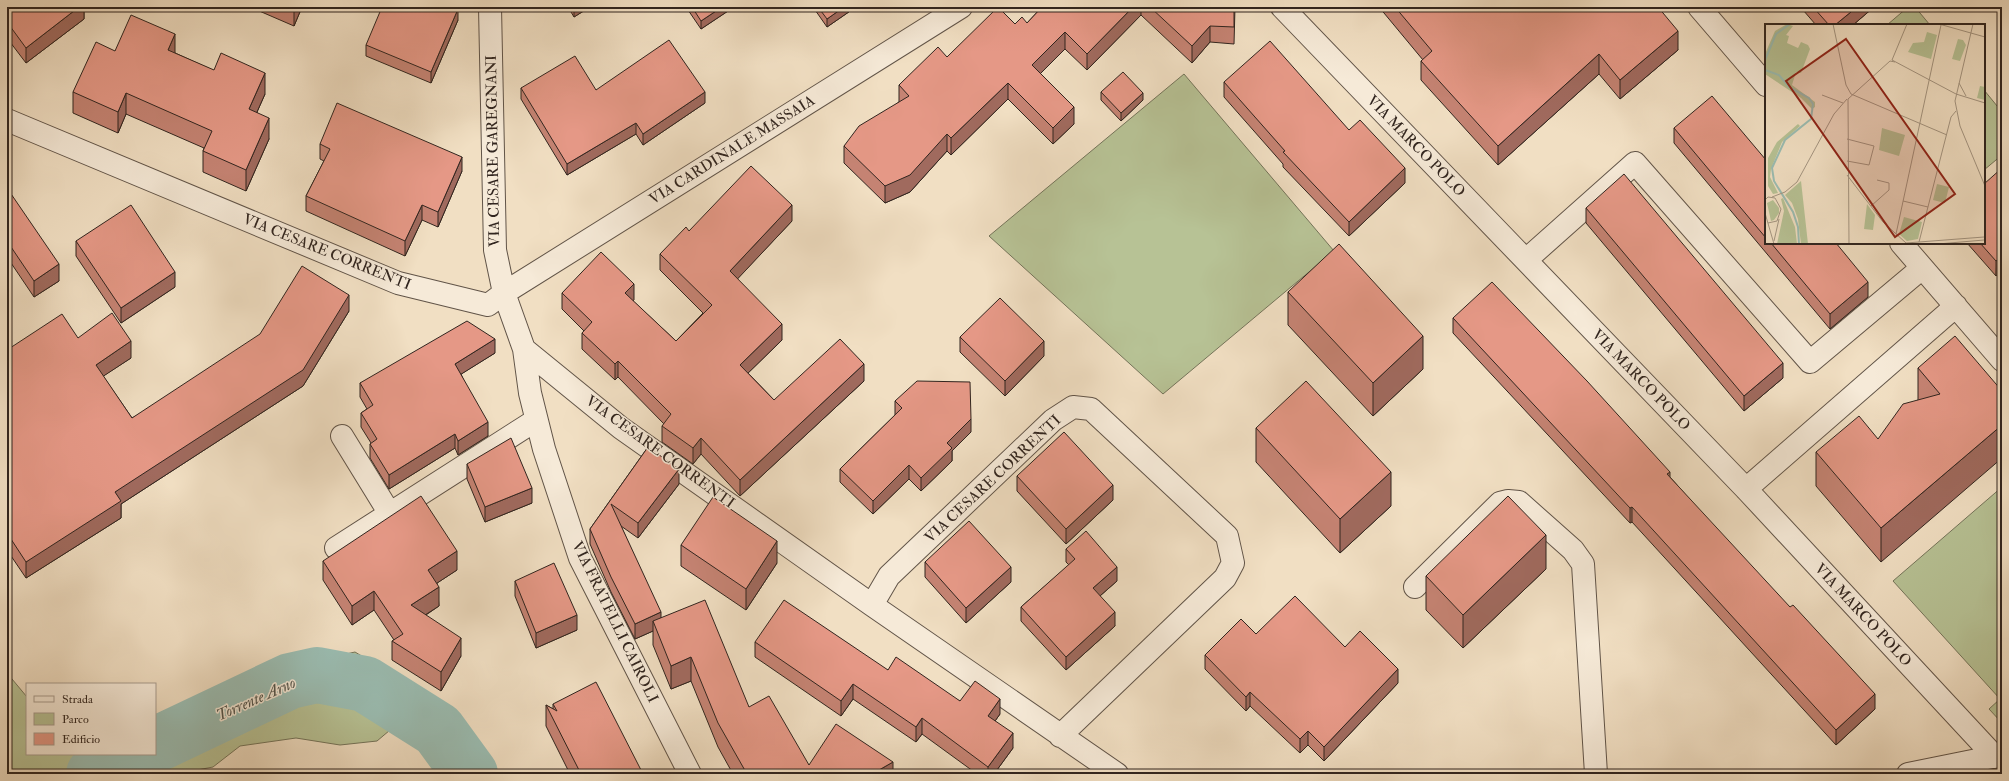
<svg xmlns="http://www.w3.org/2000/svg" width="2009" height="781" font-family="'IM FELL Double Pica',serif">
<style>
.green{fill:#b7c295;stroke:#74745a}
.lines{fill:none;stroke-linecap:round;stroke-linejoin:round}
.river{stroke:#9bbdb2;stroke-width:56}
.minor-casing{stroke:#615448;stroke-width:24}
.minor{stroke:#f6ead8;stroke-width:22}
.wall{fill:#c58373;stroke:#31251f}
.shaded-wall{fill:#a06a5e;stroke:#31251f}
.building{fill:#e59886;stroke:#31251f}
.labels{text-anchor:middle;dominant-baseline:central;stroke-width:3;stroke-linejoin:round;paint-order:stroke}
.street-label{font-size:15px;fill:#31251f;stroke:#f6ead8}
.water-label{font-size:16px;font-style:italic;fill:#51534b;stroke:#f6ead8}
.inset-river{fill:none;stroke:#9bbdb2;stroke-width:2}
.inset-road{fill:none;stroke:#a49581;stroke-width:1}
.view{fill:#8f2418;fill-opacity:0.15;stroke:#8f2418;stroke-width:2}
.inset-edge{fill:none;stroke:#31251f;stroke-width:2}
</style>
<rect width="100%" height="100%" fill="#f1dfc3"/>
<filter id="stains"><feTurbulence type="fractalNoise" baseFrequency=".005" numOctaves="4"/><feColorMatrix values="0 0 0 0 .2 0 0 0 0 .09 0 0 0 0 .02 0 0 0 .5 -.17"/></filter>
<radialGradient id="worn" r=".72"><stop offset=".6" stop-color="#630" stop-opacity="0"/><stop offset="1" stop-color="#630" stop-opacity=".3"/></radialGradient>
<!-- green -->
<path class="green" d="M 1908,7 L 1915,7 L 1930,25 L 1887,25 Z
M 1184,74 L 1334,251 L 1163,394 L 989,236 Z
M 1984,90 L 2002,112 L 2002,155 L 1984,170 Z
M 2002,487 L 2002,723 L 1989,709 L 2000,699 L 1893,581 Z
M 355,652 L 403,681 L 396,725 L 377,741 L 340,745 L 296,738 L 240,746 L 213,767 L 176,774 L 7,774 L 7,673 L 27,697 L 27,754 L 155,754 L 155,715 L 206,693 L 276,670 Z"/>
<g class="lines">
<!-- river -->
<path class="river" d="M 155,745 L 290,681 L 317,675 L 365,684 L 438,730 L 470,774
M 94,774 L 137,754"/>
<!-- minor casing -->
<g class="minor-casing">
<path id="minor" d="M 490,7 L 495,250 L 504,293 L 524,349 L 621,428 L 872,605 L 1117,774
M 1282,7 L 1746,489 L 1995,757
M 1699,7 L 1766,85
M 7,120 L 398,283 L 488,305 L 504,293 L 961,7
M 1901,243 L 2002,360
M 1526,260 L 1635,163 L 1810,362 L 1922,268
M 524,349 L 530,393 L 544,449 L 580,558 L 690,774
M 342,436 L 390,514
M 1746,489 L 1956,306
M 336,548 L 536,420
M 1415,587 L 1500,503 L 1508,501 L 1519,502 L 1573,550 L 1583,564 L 1596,774
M 872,605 L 889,576 L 1053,420 L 1073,407 L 1091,409 L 1227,536 L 1233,563 L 1225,578 L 1060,736
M 1908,774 L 2002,755"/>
</g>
<!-- minor -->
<use href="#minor" class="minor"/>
</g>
<!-- wall -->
<path class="wall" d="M 7,7 L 84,7 L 84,19 L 26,63 L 7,38 Z
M 250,7 L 302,7 L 294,26 Z
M 568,7 L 590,7 L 574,17 Z
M 686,7 L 734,7 L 701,29 Z
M 813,7 L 856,7 L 827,27 Z
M 1042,7 L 1235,7 L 1234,44 L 1210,42 L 1192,63 L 1141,15 L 1087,70 L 1065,49 L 1040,74 L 1074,124 L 1053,144 L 1008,99 L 951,155 L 947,151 L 910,192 L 885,203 L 844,163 L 844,146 L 899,102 L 899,85 L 947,57 L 1015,24 L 1027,23 Z
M 1379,7 L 1658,7 L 1678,50 L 1620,99 L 1599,74 L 1498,165 L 1421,80 L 1421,61 L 1423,60 Z
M 1761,7 L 1874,7 L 1853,25 L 1816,25 L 1803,10 L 1761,9 Z
M 458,20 L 431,83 L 366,56 L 366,45 Z
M 115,51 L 175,53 L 265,94 L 257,112 L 269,139 L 246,191 L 203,172 L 203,151 L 204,148 L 126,114 L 118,133 L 73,113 L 73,92 Z
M 1224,82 L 1349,130 L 1405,183 L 1349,236 L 1283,167 L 1283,164 L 1224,97 Z
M 521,88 L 596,90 L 705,103 L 643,145 L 636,134 L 567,175 L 521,99 Z
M 1101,92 L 1143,100 L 1121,121 L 1101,100 Z
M 1674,128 L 1766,160 L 1766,243 L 1836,243 L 1868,297 L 1830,329 L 1674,143 Z
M 320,144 L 462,171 L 438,227 L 422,220 L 405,256 L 306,211 L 306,196 L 324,161 L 320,159 Z
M 2002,168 L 1996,276 L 1967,243 L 1984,243 Z
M 7,188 L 59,281 L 34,297 L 7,257 Z
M 1586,208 L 1783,378 L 1744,411 L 1586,223 Z
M 792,221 L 737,279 L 782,340 L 748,373 L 774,400 L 864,381 L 740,496 L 701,454 L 693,464 L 662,442 L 662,426 L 664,424 L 618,377 L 615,380 L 582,349 L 582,333 L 584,331 L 562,309 L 562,293 L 634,300 L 633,301 L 676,341 L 703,313 L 660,270 L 660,254 L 689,231 Z
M 76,241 L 175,287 L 121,323 L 76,256 Z
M 1288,292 L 1423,369 L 1373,416 L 1288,325 Z
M 349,311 L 303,386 L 121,504 L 121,518 L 26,578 L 7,550 L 7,350 L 78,338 L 131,358 L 103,376 L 132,418 Z
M 1453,318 L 1670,477 L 1875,709 L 1836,745 L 1632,522 L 1630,523 L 1453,333 Z
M 960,337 L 1044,356 L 1005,396 L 960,352 Z
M 495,353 L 461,374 L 488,436 L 458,455 L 455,448 L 389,489 L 370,458 L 370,444 L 371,443 L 361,427 L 361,413 L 367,409 L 360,397 L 360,383 Z
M 1918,368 L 2002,391 L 1881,562 L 1816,486 L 1816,452 L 1878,439 L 1918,400 Z
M 895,401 L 971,432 L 952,451 L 952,461 L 921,491 L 909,479 L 873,514 L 840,482 L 840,469 L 895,415 Z
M 1256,428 L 1391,506 L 1340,553 L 1256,462 Z
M 648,447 L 679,484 L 638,538 L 621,526 L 661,618 L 749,707 L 809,765 L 893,774 L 733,774 L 718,747 L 691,681 L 671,689 L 653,645 L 653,631 L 635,639 L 611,592 L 590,544 L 590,529 Z
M 467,464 L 532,503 L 485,522 L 467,479 Z
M 1017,476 L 1113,500 L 1066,544 L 1017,491 Z
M 681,545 L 777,563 L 746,610 L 681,566 Z
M 1066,549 L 1117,581 L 1100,596 L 1115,626 L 1066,670 L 1021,621 L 1021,607 L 1069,565 L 1066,562 Z
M 323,561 L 457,570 L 437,583 L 439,606 L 426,615 L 461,656 L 441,691 L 392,660 L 392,641 L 394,640 L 374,610 L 352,625 L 323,580 Z
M 925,562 L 1011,582 L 966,623 L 925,577 Z
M 1546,569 L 1463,648 L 1426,610 L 1426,576 Z
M 515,581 L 577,630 L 536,648 L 515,596 Z
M 1256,634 L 1345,647 L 1398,683 L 1324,761 L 1308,745 L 1300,753 L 1250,706 L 1246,711 L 1205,669 L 1205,655 Z
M 755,642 L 888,670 L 960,701 L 1000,714 L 995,721 L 1013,748 L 994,774 L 977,774 L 922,734 L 916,742 L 853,699 L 841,716 L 755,657 Z
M 553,704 L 641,774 L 570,774 L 546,726 L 546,705 L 553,709 Z"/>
<!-- shaded-wall -->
<path class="shaded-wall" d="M 79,7 L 84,7 L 84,19 L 26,63 L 26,48 Z
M 296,7 L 302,7 L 294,26 L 294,11 Z
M 574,7 L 590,7 L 574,17 Z
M 722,7 L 734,7 L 701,29 L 701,21 Z
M 844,7 L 856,7 L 827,27 L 827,19 Z
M 1133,7 L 1141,7 L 1141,15 L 1087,70 L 1087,54 Z
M 1857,7 L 1874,7 L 1853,25 L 1835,25 Z
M 458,9 L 458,20 L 431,83 L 431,72 Z
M 1210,26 L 1210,42 L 1192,63 L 1192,46 Z
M 1678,31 L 1678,50 L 1620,99 L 1620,80 Z
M 1065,32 L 1065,49 L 1032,82 L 1032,65 Z
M 175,34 L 175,56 L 168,50 Z
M 1599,54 L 1599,74 L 1498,165 L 1498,146 Z
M 265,73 L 265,94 L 249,130 L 249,109 Z
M 1008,83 L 1008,99 L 951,155 L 951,138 Z
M 705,92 L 705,103 L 643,145 L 643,134 Z
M 126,93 L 126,114 L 118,133 L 118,112 Z
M 1143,93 L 1143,100 L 1121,121 L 1121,113 Z
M 1074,107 L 1074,124 L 1053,144 L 1053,128 Z
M 269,118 L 269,139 L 246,191 L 246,170 Z
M 636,123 L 636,134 L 567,175 L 567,164 Z
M 947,134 L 947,151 L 910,192 L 885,203 L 885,186 Z
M 462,157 L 462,171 L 438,227 L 438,212 Z
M 1405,168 L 1405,183 L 1349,236 L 1349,222 Z
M 422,205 L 422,220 L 405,256 L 405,241 Z
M 792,205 L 792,221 L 730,287 L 730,271 Z
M 2002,256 L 2002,271 L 1996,276 L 1996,261 Z
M 59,264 L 59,281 L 34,297 L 34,281 Z
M 175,272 L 175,287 L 121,323 L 121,308 Z
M 1868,282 L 1868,297 L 1830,329 L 1830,314 Z
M 634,284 L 634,300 L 625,309 L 625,293 Z
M 349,295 L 349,311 L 303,386 L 121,504 L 121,518 L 26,578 L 26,562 L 115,492 Z
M 782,324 L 782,340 L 740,381 L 740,365 Z
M 1423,336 L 1423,369 L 1373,416 L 1373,383 Z
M 495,339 L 495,353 L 455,378 L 455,364 Z
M 131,341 L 131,358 L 96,381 L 96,365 Z
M 1044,341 L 1044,356 L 1005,396 L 1005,381 Z
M 618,361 L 618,377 L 615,380 L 615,364 Z
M 1783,363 L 1783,378 L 1744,411 L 1744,396 Z
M 864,364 L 864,381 L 740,496 L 740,480 Z
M 971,419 L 971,432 L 952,451 L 952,461 L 921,491 L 921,478 L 947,443 Z
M 488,422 L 488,436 L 458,455 L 458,441 Z
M 2002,425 L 2002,458 L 1881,562 L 1881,528 Z
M 455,434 L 455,448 L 389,489 L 389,475 Z
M 701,438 L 701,454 L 693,464 L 693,448 Z
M 909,465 L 909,479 L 873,514 L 873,501 Z
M 679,469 L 679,484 L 638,538 L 638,523 Z
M 1391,472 L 1391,506 L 1340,553 L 1340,519 Z
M 1670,472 L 1670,487 L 1667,474 Z
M 1113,485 L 1113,500 L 1066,544 L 1066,529 Z
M 532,488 L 532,503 L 485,522 L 485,507 Z
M 1632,507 L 1632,522 L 1630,523 L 1630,508 Z
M 1546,535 L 1546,569 L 1463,648 L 1463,615 Z
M 777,541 L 777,563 L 746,610 L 746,589 Z
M 457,551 L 457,570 L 428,589 L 428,570 Z
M 1011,567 L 1011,582 L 966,623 L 966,608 Z
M 1117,567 L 1117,581 L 1093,602 L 1093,588 Z
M 439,587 L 439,606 L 411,624 L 411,605 Z
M 374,591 L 374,610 L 352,625 L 352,606 Z
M 661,612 L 661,627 L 653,621 L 653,631 L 635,639 L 635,624 Z
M 1115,612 L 1115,626 L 1066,670 L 1066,657 Z
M 577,615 L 577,630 L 536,648 L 536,633 Z
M 461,638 L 461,656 L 441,691 L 441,672 Z
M 691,657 L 691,681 L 671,689 L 671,666 Z
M 1398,669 L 1398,683 L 1324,761 L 1324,747 Z
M 853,684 L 853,699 L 841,716 L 841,701 Z
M 1250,692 L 1250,706 L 1246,711 L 1246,697 Z
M 1875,694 L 1875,709 L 1836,745 L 1836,730 Z
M 1000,699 L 1000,714 L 988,731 L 988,716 Z
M 922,718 L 922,734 L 916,742 L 916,727 Z
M 1308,731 L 1308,745 L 1300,753 L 1300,739 Z
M 1013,733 L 1013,748 L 994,774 L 988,774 L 988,767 Z
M 893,762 L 893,774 L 872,774 Z
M 641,770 L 641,774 L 634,774 Z"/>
<!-- building -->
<path class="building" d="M 7,7 L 79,7 L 26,48 L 7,22 Z
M 285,7 L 296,7 L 294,11 Z
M 382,7 L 454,7 L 458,9 L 431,72 L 366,45 Z
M 692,7 L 722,7 L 701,21 Z
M 818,7 L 844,7 L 827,19 Z
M 998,7 L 1015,24 L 1022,17 L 1027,23 L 1042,7 L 1133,7 L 1087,54 L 1065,32 L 1032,65 L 1074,107 L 1053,128 L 1008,83 L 951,138 L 947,134 L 910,175 L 885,186 L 844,146 L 859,126 L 909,96 L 899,85 L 938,47 L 947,57 Z
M 1150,7 L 1234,7 L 1234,27 L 1210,26 L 1192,46 Z
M 1395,7 L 1658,7 L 1678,31 L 1620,80 L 1599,54 L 1498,146 L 1421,61 L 1432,51 Z
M 1813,7 L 1857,7 L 1835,25 L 1829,25 Z
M 131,15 L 175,34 L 168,50 L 214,70 L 221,53 L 265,73 L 249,109 L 269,118 L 246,170 L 203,151 L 212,131 L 126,93 L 118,112 L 73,92 L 96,42 L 115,51 Z
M 669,40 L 705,92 L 643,134 L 636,123 L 567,164 L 521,88 L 575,56 L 596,90 Z
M 1270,41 L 1349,130 L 1360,120 L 1405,168 L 1349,222 L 1283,152 L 1285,151 L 1224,82 Z
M 1123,72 L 1143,93 L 1121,113 L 1101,92 Z
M 1712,96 L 1766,160 L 1766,238 L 1674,128 Z
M 337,103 L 462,157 L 438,212 L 422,205 L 405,241 L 306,196 L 330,149 L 320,144 Z
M 751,166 L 792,205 L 730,271 L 782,324 L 740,365 L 774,400 L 840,339 L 864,364 L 740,480 L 701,438 L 693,448 L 662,426 L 671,414 L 618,361 L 615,364 L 582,333 L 592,322 L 562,293 L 601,252 L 634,284 L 625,293 L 676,341 L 712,305 L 660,254 L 686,227 L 689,231 Z
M 2002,168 L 2002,256 L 1996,261 L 1980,243 L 1984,243 L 1984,184 Z
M 1624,174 L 1783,363 L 1744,396 L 1586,208 Z
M 7,188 L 59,264 L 34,281 L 7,241 Z
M 131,205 L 175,272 L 121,308 L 76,241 Z
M 1771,243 L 1836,243 L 1868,282 L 1830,314 Z
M 1339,244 L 1423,336 L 1373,383 L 1288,292 Z
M 302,266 L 349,295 L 303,370 L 115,492 L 121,501 L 26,562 L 7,533 L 7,350 L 62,314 L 78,338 L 112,313 L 131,341 L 96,365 L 132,418 L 260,334 Z
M 1492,282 L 1587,381 L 1670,472 L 1667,474 L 1790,607 L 1793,605 L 1875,694 L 1836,730 L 1632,507 L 1630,508 L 1453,318 Z
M 1000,298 L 1044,341 L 1005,381 L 960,337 Z
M 467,321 L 495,339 L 455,364 L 488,422 L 458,441 L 455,434 L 389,475 L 370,444 L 377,439 L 361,413 L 373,405 L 360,383 Z
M 1955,336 L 2002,391 L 2002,425 L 1881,528 L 1816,452 L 1859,416 L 1878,439 L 1903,404 L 1940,394 L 1918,368 Z
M 917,381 L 970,382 L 971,419 L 947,443 L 952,448 L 921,478 L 909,465 L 873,501 L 840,469 L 902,408 L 895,401 Z
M 1306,381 L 1391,472 L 1340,519 L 1256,428 Z
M 1064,432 L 1113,485 L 1066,529 L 1017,476 Z
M 511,438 L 532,488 L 485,507 L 467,464 Z
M 648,447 L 679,469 L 638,523 L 611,504 L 661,612 L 635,624 L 611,577 L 590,529 Z
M 421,496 L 457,551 L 428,570 L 439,587 L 411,605 L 461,638 L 441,672 L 392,641 L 403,634 L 374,591 L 352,606 L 323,561 Z
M 1508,496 L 1546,535 L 1463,615 L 1426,576 Z
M 713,497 L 777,541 L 746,589 L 681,545 Z
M 969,521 L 1011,567 L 966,608 L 925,562 Z
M 1086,531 L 1117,567 L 1093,588 L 1115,612 L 1066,657 L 1021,607 L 1075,559 L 1066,549 Z
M 554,563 L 577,615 L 536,633 L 515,581 Z
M 1295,596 L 1345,647 L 1360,631 L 1398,669 L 1324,747 L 1308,731 L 1300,739 L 1250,692 L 1246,697 L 1205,655 L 1241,619 L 1256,634 Z
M 705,600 L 749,707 L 769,696 L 809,765 L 836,724 L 893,762 L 872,774 L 747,774 L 718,723 L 691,657 L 671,666 L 653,621 Z
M 784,600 L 888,670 L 896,657 L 960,701 L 975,681 L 1000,699 L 988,716 L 1013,733 L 988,767 L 922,718 L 916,727 L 853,684 L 841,701 L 755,642 Z
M 596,682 L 641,770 L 634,774 L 581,774 L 546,705 L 557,711 L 553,704 Z"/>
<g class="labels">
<!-- street labels -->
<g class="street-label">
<text transform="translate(1416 146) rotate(46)">VIA MARCO POLO</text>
<text transform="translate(732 150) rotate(-32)">VIA CARDINALE MASSAIA</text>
<text transform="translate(493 151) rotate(-91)">VIA CESARE GAREGNANI</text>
<text transform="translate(327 252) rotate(22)">VIA CESARE CORRENTI</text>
<text transform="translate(1641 380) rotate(46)">VIA MARCO POLO</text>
<text transform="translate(660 452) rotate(36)">VIA CESARE CORRENTI</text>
<text transform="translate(993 479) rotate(-43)">VIA CESARE CORRENTI</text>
<text transform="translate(1863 615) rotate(47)">VIA MARCO POLO</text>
<text transform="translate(615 622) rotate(64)">VIA FRATELLI CAIROLI</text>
</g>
<!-- water labels -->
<g class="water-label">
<text transform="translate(256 699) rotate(-24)">Torrente Arno</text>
</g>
</g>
<!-- overview -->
<g transform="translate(1765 24)">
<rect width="220" height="220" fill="#f1dfc3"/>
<path d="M 22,0 L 28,2 L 21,11 L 24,12 L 22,19 L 33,24 L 36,18 L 43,21 L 45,25 L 36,49 L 31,48 L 27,61 L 50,78 L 50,83 L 47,85 L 36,74 L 0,50 L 0,30 L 3,23 L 10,7 ZM 162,8 L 172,11 L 166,35 L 143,28 L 148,19 L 159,18 ZM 193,15 L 198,16 L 201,21 L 195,37 L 187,35 ZM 215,62 L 220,63 L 220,76 L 212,74 ZM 33,100 L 35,102 L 17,118 L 6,145 L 5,153 L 13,169 L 8,170 L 3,162 L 3,134 L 12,118 ZM 117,104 L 140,111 L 134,132 L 114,126 ZM 36,157 L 43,220 L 36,220 L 33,195 L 27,179 L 20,171 ZM 172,160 L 184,163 L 180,179 L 168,176 ZM 18,174 L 30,203 L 32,220 L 12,220 L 19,187 L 16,175 ZM 8,176 L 14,184 L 14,189 L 9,196 L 6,197 L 2,179 ZM 102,180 L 110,191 L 108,206 L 99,205 ZM 139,193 L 157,198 L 153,215 L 142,217 L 134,210 Z" fill="#b7c295"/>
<path class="inset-river" d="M 0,36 L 11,10 L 25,0M 0,46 L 14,51 L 24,63 L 44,74 L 48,80 L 46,95 L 20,116 L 7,144 L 9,157 L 28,188 L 33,203 L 34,220"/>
<path class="inset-road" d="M 68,0 L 81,61 L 86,70M 142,0 L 127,36 L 191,70 L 220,79M 174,0 L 220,13M 208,0 L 190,77 L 195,102 L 220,162M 194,59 L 201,72M 86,70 L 182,111M 57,71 L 78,79M 82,115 L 109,122 L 104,141 L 82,137M 82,151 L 118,198 L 141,219 L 219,213M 7,173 L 20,168 L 32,158 L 69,90 L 82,75M 0,176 L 3,173 L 10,174 L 16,185 L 12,197 L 3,199M 138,177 L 163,183M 106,182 L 124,166 L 124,159 L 112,156M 0,189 L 9,220M 131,210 L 176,1M 9,217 L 14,195M 154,218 L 186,93 L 191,87M 84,220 L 83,75 L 125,37 L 130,38M 173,220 L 219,216"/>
<path class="view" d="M 81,15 L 190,170 L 130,213 L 21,57 Z"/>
<rect width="220" height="220" class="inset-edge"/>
</g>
<!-- margin -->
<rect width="2009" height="781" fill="none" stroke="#f1dfc3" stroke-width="24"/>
<rect x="8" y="8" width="1993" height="765" fill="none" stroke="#31251f" stroke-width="2"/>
<rect x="12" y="12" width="1985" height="757" fill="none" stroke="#31251f"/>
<!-- legend -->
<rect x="26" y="683" width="130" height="72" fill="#f6ead8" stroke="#a79b8e"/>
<rect x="34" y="696" width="20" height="6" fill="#f6ead8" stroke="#a79b8e"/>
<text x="62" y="703" font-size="12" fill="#31251f">Strada</text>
<rect x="34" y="713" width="20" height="12" fill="#b7c295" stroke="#a79b8e"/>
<text x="62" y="723" font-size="12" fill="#31251f">Parco</text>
<rect x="34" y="733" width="20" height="12" fill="#e59886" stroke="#a79b8e"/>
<text x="62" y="743" font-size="12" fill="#31251f">Edificio</text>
<rect width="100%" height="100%" filter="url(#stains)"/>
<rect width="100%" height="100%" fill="url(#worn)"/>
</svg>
